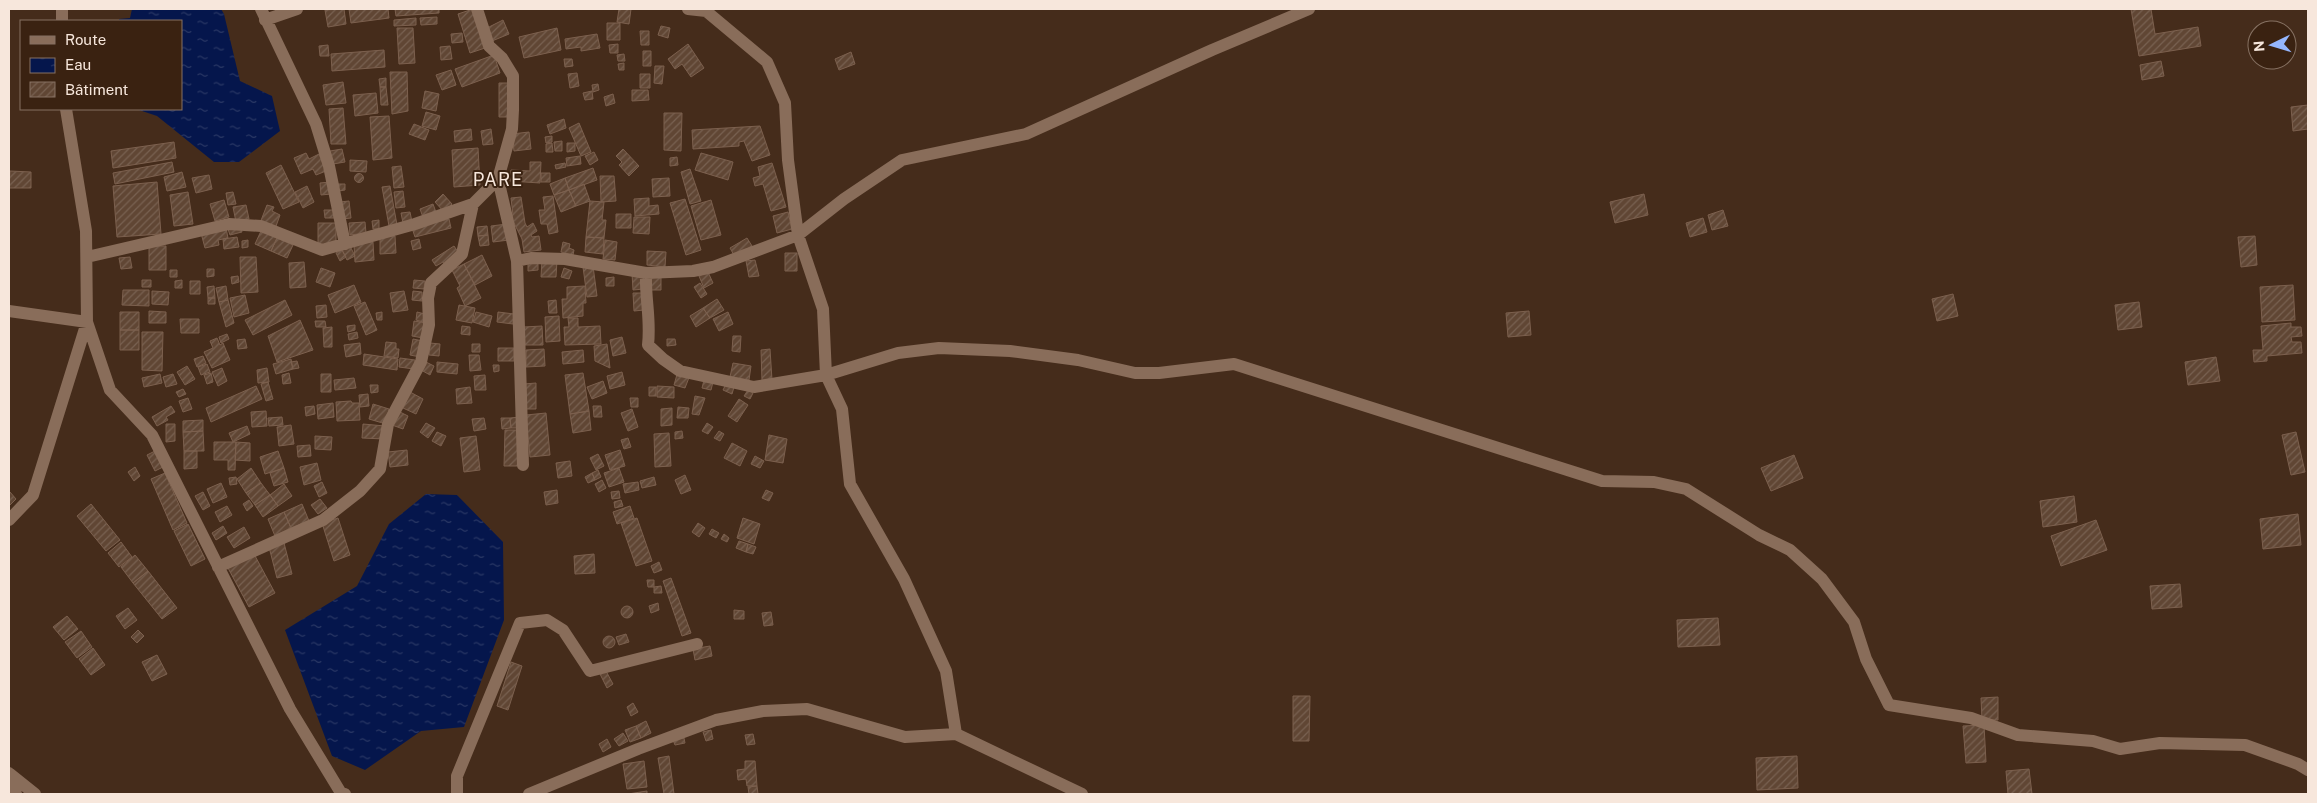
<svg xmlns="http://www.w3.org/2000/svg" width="2317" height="803" font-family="'Public Sans',sans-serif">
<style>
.water{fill:url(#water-ripples)}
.building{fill:url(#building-hatch);stroke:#7c604e}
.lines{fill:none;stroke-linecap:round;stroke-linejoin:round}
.minor{stroke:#896d5a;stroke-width:12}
.labels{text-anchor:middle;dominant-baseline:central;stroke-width:4;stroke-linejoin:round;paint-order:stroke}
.quarter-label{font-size:18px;letter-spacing:1px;fill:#f7e7dc;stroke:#3a2211}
</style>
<defs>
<pattern id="water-ripples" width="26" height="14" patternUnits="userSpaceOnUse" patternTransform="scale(1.25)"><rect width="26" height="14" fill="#05164c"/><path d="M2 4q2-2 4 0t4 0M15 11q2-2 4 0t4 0" fill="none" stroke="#2a3865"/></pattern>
<pattern id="building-hatch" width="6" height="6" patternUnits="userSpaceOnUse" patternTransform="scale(1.25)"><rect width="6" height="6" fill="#604634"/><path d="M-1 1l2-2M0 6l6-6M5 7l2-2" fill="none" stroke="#786151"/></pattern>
</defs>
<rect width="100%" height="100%" fill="#452c1b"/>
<!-- water -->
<path class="water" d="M 132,9 L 221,9 L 224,14 L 240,81 L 272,96 L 280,131 L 239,162 L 214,162 L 157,116 L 136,109 L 181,109 L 181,21 L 119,21 L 119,19 L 130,18 Z
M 426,494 L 457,495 L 503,542 L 504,620 L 464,727 L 421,731 L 365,770 L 332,756 L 285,630 L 357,586 L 389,524 Z"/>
<!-- building -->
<path class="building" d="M 344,9 L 346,24 L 328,27 L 325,10 Z
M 349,9 L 388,9 L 389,18 L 351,23 Z
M 395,9 L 439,9 L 439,13 L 396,16 Z
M 473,9 L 485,48 L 470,53 L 458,14 Z
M 619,9 L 631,9 L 629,24 L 617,22 Z
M 2131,9 L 2151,9 L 2155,34 L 2198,27 L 2201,46 L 2139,56 Z
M 437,17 L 437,24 L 421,25 L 420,18 Z
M 416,18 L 416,25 L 394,26 L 394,20 Z
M 503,20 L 509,34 L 492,41 L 487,28 Z
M 607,23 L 620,23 L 620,40 L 607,40 Z
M 661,26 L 670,28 L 668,38 L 658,35 Z
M 397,28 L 413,28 L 415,63 L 399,64 Z
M 557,28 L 561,50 L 524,58 L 519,37 Z
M 640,31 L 649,31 L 649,45 L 641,45 Z
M 462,33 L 463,42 L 452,43 L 451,34 Z
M 597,34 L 600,48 L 581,51 L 581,47 L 566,49 L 565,39 Z
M 618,44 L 618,53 L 610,53 L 609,45 Z
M 688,44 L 704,68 L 691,77 L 682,64 L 675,69 L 668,59 Z
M 328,45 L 329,56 L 320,56 L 319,46 Z
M 450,46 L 452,59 L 441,60 L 440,47 Z
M 384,50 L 385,67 L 332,71 L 331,54 Z
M 643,51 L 651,51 L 651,66 L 643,66 Z
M 851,52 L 855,64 L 839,70 L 835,59 Z
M 624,54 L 625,61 L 618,61 L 617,55 Z
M 494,55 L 500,73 L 462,87 L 455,69 Z
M 564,59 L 572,59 L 573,66 L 565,67 Z
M 2161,61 L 2164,76 L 2142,80 L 2140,65 Z
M 624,63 L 624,70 L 619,70 L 618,64 Z
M 655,66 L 664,66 L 662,84 L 654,83 Z
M 451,70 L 456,85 L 442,90 L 436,75 Z
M 390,72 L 407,72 L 408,111 L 392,114 Z
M 577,73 L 579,86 L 570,88 L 568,74 Z
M 640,74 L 650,74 L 650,88 L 640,88 Z
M 386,78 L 386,87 L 380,87 L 379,79 Z
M 343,82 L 346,103 L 326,105 L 323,85 Z
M 499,83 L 513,83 L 512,117 L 499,117 Z
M 598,84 L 599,90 L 593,92 L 592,85 Z
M 380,87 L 386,87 L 388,105 L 381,105 Z
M 632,90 L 648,90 L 649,100 L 632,101 Z
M 425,91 L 439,94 L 436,111 L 422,108 Z
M 592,91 L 593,99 L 585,100 L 583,93 Z
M 376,93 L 378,113 L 355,116 L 353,95 Z
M 613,94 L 615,103 L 606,106 L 604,97 Z
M 2308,105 L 2308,129 L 2293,131 L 2291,107 Z
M 343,108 L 346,144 L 331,144 L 329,109 Z
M 426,112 L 440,116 L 436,130 L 422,126 Z
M 664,113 L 682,113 L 681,151 L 664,150 Z
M 389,116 L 392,158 L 373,160 L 370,117 Z
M 564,119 L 566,128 L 550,134 L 547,125 Z
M 579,123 L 591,152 L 581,156 L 569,128 Z
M 414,124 L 429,130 L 425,140 L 409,134 Z
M 760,126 L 770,155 L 752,161 L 744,141 L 739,142 L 739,146 L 693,149 L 692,130 Z
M 471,129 L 472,140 L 455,142 L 454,131 Z
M 491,129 L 493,144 L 483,145 L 481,131 Z
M 529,132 L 531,149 L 514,151 L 512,134 Z
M 552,136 L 552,142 L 546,143 L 545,137 Z
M 562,141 L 562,151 L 555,151 L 554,142 Z
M 174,142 L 176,158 L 113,168 L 111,151 Z
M 552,143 L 553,152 L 546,152 L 546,144 Z
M 567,143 L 575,143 L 575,151 L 567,152 Z
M 478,148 L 480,185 L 454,187 L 452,150 Z
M 342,149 L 345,162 L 333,164 L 330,151 Z
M 623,149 L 639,166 L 629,176 L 619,165 L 622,162 L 616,156 Z
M 594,152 L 598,160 L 590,165 L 585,156 Z
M 306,153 L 309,159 L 319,154 L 326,171 L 316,175 L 313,169 L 301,174 L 294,158 Z
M 701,153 L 733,162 L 728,180 L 695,170 Z
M 580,156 L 581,164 L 567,166 L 566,158 Z
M 677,157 L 678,165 L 670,166 L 670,158 Z
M 350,160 L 367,161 L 366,172 L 350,171 Z
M 172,162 L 174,172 L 115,184 L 113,173 Z
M 530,162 L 541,162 L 540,183 L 510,181 L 511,170 L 530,171 Z
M 565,163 L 566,167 L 556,169 L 555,165 Z
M 772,163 L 786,207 L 771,211 L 763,184 L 755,186 L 753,178 L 760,176 L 758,167 Z
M 281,165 L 299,202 L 283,209 L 266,173 Z
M 401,166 L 404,187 L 394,188 L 392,167 Z
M 593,168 L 597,180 L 569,190 L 565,178 Z
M 690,169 L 701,201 L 690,204 L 681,172 Z
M 10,171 L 31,172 L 31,188 L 9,188 Z
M 182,172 L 186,187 L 167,191 L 164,177 Z
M 541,173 L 550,173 L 550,182 L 541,182 Z
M354.5 178a4.5 4.5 0 1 1 9 0a4.5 4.5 0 1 1-9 0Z
M 209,175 L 212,189 L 196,193 L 192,178 Z
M 600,176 L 614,176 L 616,201 L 601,202 Z
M 565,178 L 569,190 L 554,195 L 550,184 Z
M 669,178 L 670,196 L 653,197 L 652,179 Z
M 157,182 L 161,234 L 117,237 L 113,186 Z
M 330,182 L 331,194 L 321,195 L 320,183 Z
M 338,184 L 345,184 L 345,190 L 339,191 Z
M 584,184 L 590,201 L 576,206 L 569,190 Z
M 307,186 L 314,202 L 303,208 L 295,192 Z
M 390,186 L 397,225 L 389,226 L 382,187 Z
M 569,190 L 576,206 L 561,212 L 554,195 Z
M 403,191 L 405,207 L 396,208 L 394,192 Z
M 188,192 L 193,224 L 174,226 L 170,195 Z
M 233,192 L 236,204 L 228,205 L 226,193 Z
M 443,194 L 452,204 L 444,212 L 435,202 Z
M 1644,194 L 1648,215 L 1615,223 L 1610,202 Z
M 553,196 L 558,232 L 549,234 L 547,224 L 541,224 L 539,210 L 545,210 L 543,197 Z
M 521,197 L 525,223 L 527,227 L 533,223 L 537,231 L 531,235 L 532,237 L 539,236 L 541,250 L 524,252 L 522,239 L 510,215 L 513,215 L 511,198 Z
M 649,198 L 649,206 L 658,205 L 659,214 L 635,216 L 634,199 Z
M 685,199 L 701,250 L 686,255 L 670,203 Z
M 224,200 L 229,217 L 215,221 L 210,204 Z
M 711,200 L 721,235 L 701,240 L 691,206 Z
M 349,201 L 351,218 L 342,219 L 340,202 Z
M 590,201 L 604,202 L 602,220 L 606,220 L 604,238 L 586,237 Z
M 433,204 L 437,215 L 424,220 L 420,209 Z
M 246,205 L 249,219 L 236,222 L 233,207 Z
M 267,205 L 274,207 L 272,211 L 280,215 L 275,229 L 260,223 Z
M 324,210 L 333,210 L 334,218 L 325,218 Z
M 1723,210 L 1728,226 L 1712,230 L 1708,215 Z
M 410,212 L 412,222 L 403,223 L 401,213 Z
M 788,212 L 792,229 L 777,233 L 773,216 Z
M 616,214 L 631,214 L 631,228 L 616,228 Z
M 634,217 L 650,217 L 649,234 L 633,233 Z
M 1703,218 L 1707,232 L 1690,237 L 1686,223 Z
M 449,219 L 451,228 L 415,237 L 412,228 Z
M 379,220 L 379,229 L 373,229 L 372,221 Z
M 365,222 L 366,233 L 350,235 L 349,223 Z
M 318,223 L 336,223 L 336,246 L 318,246 Z
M 507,224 L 509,240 L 493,242 L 491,226 Z
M 240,225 L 242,232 L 230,235 L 228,229 Z
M 487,226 L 488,235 L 478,236 L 477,227 Z
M 226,228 L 228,238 L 218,240 L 219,245 L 205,248 L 201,233 Z
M 261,231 L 277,238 L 271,251 L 255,244 Z
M 488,235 L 489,245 L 480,246 L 478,236 Z
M 395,236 L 396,253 L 380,254 L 380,237 Z
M 2255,236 L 2257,265 L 2241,267 L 2238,237 Z
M 237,237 L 239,247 L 224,249 L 223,239 Z
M 586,237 L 604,238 L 603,254 L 585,252 Z
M 277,238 L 293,245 L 287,258 L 271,251 Z
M 747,238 L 752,246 L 735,257 L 730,248 Z
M 419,239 L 421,248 L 413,250 L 411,241 Z
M 248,240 L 248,247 L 242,248 L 242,241 Z
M 605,240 L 617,242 L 615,260 L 603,259 Z
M 373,242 L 374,260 L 355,262 L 354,244 Z
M 563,242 L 570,244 L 569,248 L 574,250 L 573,255 L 561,252 Z
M 149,246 L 166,246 L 166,270 L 149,270 Z
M 350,246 L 355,256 L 347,260 L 342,250 Z
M 454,246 L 460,255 L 445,265 L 443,262 L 436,266 L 432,260 Z
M 342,250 L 346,257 L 340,261 L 336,253 Z
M 647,251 L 666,252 L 665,267 L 647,265 Z
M 785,253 L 797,253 L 797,271 L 785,271 Z
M 482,255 L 492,276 L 475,285 L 464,264 Z
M 130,257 L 132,268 L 121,269 L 119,258 Z
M 240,257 L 256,257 L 258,292 L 241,293 Z
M 542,260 L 557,260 L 556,277 L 541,277 Z
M 755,260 L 759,276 L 749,277 L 746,261 Z
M 304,262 L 306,287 L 290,288 L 289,263 Z
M 528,263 L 538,263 L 538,270 L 528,271 Z
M 464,264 L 481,298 L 465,306 L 457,288 L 460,286 L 452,270 Z
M 593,266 L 597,296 L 587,297 L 583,267 Z
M 321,268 L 335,273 L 330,287 L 316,282 Z
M 564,268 L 572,271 L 569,279 L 561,277 Z
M 207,269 L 214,269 L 214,276 L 207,277 Z
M 170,270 L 177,270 L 177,277 L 170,277 Z
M 643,272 L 644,289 L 633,290 L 632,273 Z
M 708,272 L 713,283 L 704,288 L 699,276 Z
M 651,275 L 661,275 L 661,290 L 651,290 Z
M 238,276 L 239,282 L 232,284 L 231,277 Z
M 614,277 L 614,286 L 606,286 L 606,278 Z
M 142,280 L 151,280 L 151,287 L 142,287 Z
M 182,280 L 182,288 L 175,288 L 175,281 Z
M 414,280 L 425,281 L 424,289 L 413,288 Z
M 190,281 L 200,281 L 200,294 L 190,294 Z
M 700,283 L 707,294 L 701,298 L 694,287 Z
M 354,285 L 361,302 L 335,313 L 328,295 Z
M 2293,285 L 2295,320 L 2262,322 L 2260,287 Z
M 214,286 L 215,298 L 208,298 L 207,287 Z
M 226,286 L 228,300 L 219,302 L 216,288 Z
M 585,286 L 586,303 L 583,303 L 583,316 L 563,318 L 562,299 L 567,299 L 567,287 Z
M 123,290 L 149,290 L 149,306 L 122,305 Z
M 152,291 L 169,292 L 168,305 L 152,304 Z
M 404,291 L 408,310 L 393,312 L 390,293 Z
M 413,291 L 422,292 L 422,301 L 412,300 Z
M 633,293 L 642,293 L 644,310 L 634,311 Z
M 1953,294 L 1958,316 L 1937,321 L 1932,299 Z
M 245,295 L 249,313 L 234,317 L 230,298 Z
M 208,298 L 215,298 L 215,304 L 208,304 Z
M 717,299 L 724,310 L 710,318 L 703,308 Z
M 228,300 L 234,323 L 226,327 L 219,302 Z
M 285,300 L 292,315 L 253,335 L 245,320 Z
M 556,300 L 557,313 L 549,313 L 548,301 Z
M 365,302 L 377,330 L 366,335 L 354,306 Z
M 2139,302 L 2142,327 L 2118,330 L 2115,305 Z
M 326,305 L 327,317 L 317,318 L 316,306 Z
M 459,305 L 475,308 L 472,323 L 456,320 Z
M 703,308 L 710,318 L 696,327 L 690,316 Z
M 149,311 L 166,312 L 166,323 L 149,323 Z
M 1529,311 L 1531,335 L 1508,337 L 1506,313 Z
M 120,312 L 139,312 L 139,330 L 120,330 Z
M 382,312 L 382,320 L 377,320 L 376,313 Z
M 417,312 L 425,314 L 423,322 L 416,320 Z
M 476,312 L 492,316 L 489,327 L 473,322 Z
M 498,312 L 514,314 L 513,324 L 497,322 Z
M 728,312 L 733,324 L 719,331 L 713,319 Z
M 559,316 L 560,341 L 546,342 L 545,317 Z
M 568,318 L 578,318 L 578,327 L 600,326 L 601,344 L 565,345 L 564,327 L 569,327 Z
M 180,319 L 199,319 L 199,333 L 181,333 Z
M 300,320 L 313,350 L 277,362 L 268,336 Z
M 315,321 L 325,321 L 326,327 L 316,327 Z
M 414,321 L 426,323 L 423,338 L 412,336 Z
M 2291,323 L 2291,327 L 2301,327 L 2302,336 L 2291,337 L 2292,342 L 2301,342 L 2302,353 L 2267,356 L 2267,361 L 2254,362 L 2253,350 L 2263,350 L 2261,326 Z
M 355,325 L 355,330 L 348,332 L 347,326 Z
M 462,326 L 470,327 L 470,335 L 461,334 Z
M 542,326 L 543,345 L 525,345 L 524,327 Z
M 332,327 L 332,347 L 324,347 L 323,328 Z
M 120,330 L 139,330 L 139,350 L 120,350 Z
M 142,332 L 163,332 L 162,371 L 142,370 Z
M 357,332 L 358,338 L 349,340 L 348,334 Z
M 227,334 L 229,339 L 221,343 L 219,337 Z
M 733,336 L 741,336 L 740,352 L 732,351 Z
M 622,337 L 626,353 L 613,356 L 610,340 Z
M 217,338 L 220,345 L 223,343 L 230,360 L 212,368 L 204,352 L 213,348 L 210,341 Z
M 245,339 L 247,348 L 238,349 L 237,340 Z
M 413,339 L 423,341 L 420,357 L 410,355 Z
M 667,339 L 675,339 L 676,345 L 667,346 Z
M 386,342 L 396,343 L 396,349 L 399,349 L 398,358 L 384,356 Z
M 360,343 L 361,354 L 346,357 L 344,345 Z
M 430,343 L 440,344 L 439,356 L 429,355 Z
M 472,344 L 480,344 L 480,352 L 472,352 Z
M 607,344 L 610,368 L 595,361 L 594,346 Z
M 498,348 L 514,348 L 514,361 L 498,361 Z
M 544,349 L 545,366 L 526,367 L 526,350 Z
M 770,349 L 772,380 L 762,381 L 761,350 Z
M 583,350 L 584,362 L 563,364 L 562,352 Z
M 364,354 L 398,359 L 397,370 L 363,365 Z
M 469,355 L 479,355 L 481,370 L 470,371 Z
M 203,356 L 206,363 L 197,367 L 194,359 Z
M 2216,357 L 2220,381 L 2188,385 L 2185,362 Z
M 400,358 L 415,360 L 414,369 L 399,367 Z
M 291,359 L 293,369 L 276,374 L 273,364 Z
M 297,361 L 299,368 L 293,369 L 291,362 Z
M 426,362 L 434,366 L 430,375 L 421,370 Z
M 437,362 L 458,364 L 457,374 L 437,372 Z
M 733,363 L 751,366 L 749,380 L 730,377 Z
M 207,364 L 210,372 L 201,375 L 198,367 Z
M 493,365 L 499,365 L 499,371 L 494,372 Z
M 187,366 L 195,379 L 185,385 L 177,372 Z
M 222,368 L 227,381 L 218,386 L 212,372 Z
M 267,368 L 269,382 L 258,383 L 257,370 Z
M 678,371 L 690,375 L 685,388 L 674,385 Z
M 622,372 L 625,385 L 610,389 L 607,376 Z
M 211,373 L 213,382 L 207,384 L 204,375 Z
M 289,373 L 291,383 L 283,384 L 282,375 Z
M 583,373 L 589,411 L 570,414 L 565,375 Z
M 160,374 L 162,383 L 144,387 L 142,378 Z
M 173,374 L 177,384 L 166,387 L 163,377 Z
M 321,374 L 331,374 L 331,392 L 321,392 Z
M 485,375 L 486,390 L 475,390 L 474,376 Z
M 354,378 L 356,388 L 335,390 L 334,380 Z
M 704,380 L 713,382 L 711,390 L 702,388 Z
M 603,381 L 607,393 L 592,399 L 587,387 Z
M 268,382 L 273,399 L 266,401 L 261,384 Z
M 536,383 L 536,409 L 524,409 L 524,384 Z
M 726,384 L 734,387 L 732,394 L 723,390 Z
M 370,385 L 378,385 L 378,392 L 371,393 Z
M 256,386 L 262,399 L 211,422 L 206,408 Z
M 657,386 L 674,387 L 674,398 L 657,397 Z
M 470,387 L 472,403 L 457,404 L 456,389 Z
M 649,387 L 656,387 L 656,396 L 649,396 Z
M 183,389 L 186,394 L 179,397 L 176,392 Z
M 748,390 L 753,393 L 750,399 L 744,396 Z
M 410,392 L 423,399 L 416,414 L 403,408 Z
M 368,394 L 369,406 L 360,407 L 359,395 Z
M 695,396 L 705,398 L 699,415 L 692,414 Z
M 188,398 L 192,409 L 183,412 L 179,401 Z
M 630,398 L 638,398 L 638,407 L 631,407 Z
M 739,399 L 748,405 L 737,422 L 728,416 Z
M 351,401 L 352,403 L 359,403 L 360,420 L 337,421 L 336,402 Z
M 333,403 L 334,417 L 318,419 L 317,405 Z
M 373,404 L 389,409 L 386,424 L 369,419 Z
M 171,406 L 175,412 L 166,417 L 168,420 L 157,426 L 152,417 Z
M 314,406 L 315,414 L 306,416 L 305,407 Z
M 593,406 L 601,406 L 602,417 L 594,417 Z
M 678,407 L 689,408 L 688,418 L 677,418 Z
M 672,408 L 672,425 L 661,426 L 661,409 Z
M 632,409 L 638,427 L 628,431 L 621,413 Z
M 266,411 L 267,426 L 252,427 L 251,412 Z
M 398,411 L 408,416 L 403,429 L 392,425 Z
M 589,411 L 591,430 L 573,433 L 570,414 Z
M 546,413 L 550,455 L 530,457 L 526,415 Z
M 282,417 L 283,425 L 269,426 L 268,418 Z
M 520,417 L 521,428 L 511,428 L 510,418 Z
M 484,418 L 486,429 L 474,431 L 472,419 Z
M 501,418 L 510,418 L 511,428 L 502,429 Z
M 203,420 L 203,431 L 183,432 L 183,421 Z
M 426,423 L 435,428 L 428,438 L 420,432 Z
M 707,423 L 713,427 L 708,434 L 702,431 Z
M 166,424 L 175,424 L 175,441 L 166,442 Z
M 363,424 L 385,426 L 384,439 L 362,438 Z
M 291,425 L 294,444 L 279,446 L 277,427 Z
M 247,426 L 250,434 L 233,442 L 229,433 Z
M 505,430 L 521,430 L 520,466 L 504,466 Z
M 203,431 L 204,451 L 184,451 L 183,432 Z
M 682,431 L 683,438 L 675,439 L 675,432 Z
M 719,431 L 724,434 L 720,441 L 714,438 Z
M 437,432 L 446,436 L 441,446 L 432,441 Z
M 2296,432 L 2305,472 L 2291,475 L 2282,435 Z
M 669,433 L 671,466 L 655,467 L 654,434 Z
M 769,435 L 787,439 L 783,463 L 765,460 Z
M 315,436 L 332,437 L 331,450 L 315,449 Z
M 476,436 L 480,470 L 464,472 L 460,438 Z
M 628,438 L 631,447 L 624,449 L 621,440 Z
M 214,442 L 236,442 L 235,470 L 228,470 L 228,460 L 214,460 Z
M 236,442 L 250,443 L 250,461 L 235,460 Z
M 732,443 L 747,451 L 740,466 L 724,458 Z
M 310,445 L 311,456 L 298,457 L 297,446 Z
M 407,450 L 408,465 L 390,467 L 388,452 Z
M 620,450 L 625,466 L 610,470 L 605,455 Z
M 155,451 L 163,467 L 155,471 L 147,455 Z
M 184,451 L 197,451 L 197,468 L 184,469 Z
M 278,451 L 284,468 L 265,474 L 260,457 Z
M 598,454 L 604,466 L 596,470 L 590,458 Z
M 1794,455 L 1803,478 L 1771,491 L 1761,468 Z
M 755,456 L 764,461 L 760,468 L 751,464 Z
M 570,461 L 572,476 L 558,478 L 556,463 Z
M 317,463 L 321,480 L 304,485 L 300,467 Z
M 135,467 L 140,476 L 134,481 L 128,472 Z
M 251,468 L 261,483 L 246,493 L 237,479 Z
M 284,468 L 288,482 L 274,486 L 270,473 Z
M 619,468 L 624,482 L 609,487 L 604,473 Z
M 598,470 L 601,477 L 595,480 L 592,473 Z
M 165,473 L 187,523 L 173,530 L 151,479 Z
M 592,473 L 595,480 L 588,483 L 585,477 Z
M 685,475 L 691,490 L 681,494 L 675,480 Z
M 236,477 L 237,484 L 230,485 L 229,478 Z
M 654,477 L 656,485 L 642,488 L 640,481 Z
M 602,480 L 606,488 L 599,492 L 595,484 Z
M 322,482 L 327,493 L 319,497 L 314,486 Z
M 638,482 L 639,490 L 625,493 L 623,484 Z
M 221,483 L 227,497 L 213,503 L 207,489 Z
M 261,483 L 270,495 L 255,505 L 246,493 Z
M 284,484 L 292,496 L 278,506 L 270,495 Z
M 557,490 L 558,503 L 546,505 L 544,492 Z
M 766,490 L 773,493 L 769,501 L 762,498 Z
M 619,491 L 620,498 L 612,499 L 611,492 Z
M 10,492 L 16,499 L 9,506 L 9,494 Z
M 203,492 L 210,506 L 203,510 L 195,496 Z
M 270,495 L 278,506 L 263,517 L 255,505 Z
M 2074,496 L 2077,522 L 2043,527 L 2040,501 Z
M 320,499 L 327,508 L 318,514 L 311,505 Z
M 249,500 L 253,506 L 247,511 L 243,504 Z
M 621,500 L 623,506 L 615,508 L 614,502 Z
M 91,504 L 120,540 L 106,551 L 77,516 Z
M 302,504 L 309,521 L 291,528 L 284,512 Z
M 227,506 L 232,515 L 220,522 L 215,512 Z
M 630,506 L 634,518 L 617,524 L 613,512 Z
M 284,512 L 291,528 L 275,536 L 268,519 Z
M 2298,514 L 2301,545 L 2263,549 L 2260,519 Z
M 338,518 L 350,555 L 334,561 L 322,523 Z
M 637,518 L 652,561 L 636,566 L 621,523 Z
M 743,518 L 760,524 L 754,544 L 737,538 Z
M 2096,520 L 2107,550 L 2061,566 L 2051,536 Z
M 698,523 L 705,528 L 699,537 L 692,532 Z
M 188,524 L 205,559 L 191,566 L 174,531 Z
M 223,526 L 227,533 L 216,540 L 212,533 Z
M 244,527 L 250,538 L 234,548 L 227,537 Z
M 712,529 L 719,533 L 716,538 L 709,534 Z
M 724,534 L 729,538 L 727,542 L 721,539 Z
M 739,541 L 748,544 L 746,552 L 736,548 Z
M 121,542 L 132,557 L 119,567 L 108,553 Z
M 284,543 L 292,574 L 277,578 L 269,547 Z
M 748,544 L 756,547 L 753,554 L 746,552 Z
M 254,554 L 275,593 L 249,607 L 228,568 Z
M 594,554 L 595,573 L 575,574 L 574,556 Z
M 135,555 L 148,571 L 133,583 L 121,567 Z
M 659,562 L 662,570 L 654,573 L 651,566 Z
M 148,571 L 177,608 L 162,619 L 133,583 Z
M 671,578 L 691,633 L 682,636 L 663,581 Z
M 647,580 L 654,580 L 654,587 L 648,587 Z
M 2180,584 L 2182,607 L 2152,609 L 2150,586 Z
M 661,586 L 662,593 L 654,593 L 654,587 Z
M 658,603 L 659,610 L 651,613 L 649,606 Z
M621 612a6 6 0 1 1 12 0a6 6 0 1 1-12 0Z
M 128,608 L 137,620 L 125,629 L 116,616 Z
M 734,610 L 744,611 L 744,619 L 734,619 Z
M 771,612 L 773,625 L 764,626 L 762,613 Z
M 67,616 L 78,629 L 64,640 L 53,627 Z
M 1718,618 L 1720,645 L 1678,647 L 1677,620 Z
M 138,630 L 144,636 L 137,643 L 131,637 Z
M 81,631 L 92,647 L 77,658 L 65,642 Z
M 626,634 L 629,642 L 619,645 L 616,637 Z
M603 642a6 6 0 1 1 12 0a6 6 0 1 1-12 0Z
M 710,646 L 712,656 L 695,660 L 693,649 Z
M 93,648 L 105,665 L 91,675 L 79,659 Z
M 157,655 L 167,674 L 152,681 L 142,662 Z
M 511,662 L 522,666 L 508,710 L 497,706 Z
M 606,671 L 613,684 L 607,688 L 600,674 Z
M 1293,696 L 1310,696 L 1309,741 L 1293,741 Z
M 1998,697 L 1998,720 L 1982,720 L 1981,698 Z
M 633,703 L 638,712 L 631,716 L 627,707 Z
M 646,721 L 651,733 L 641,738 L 636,726 Z
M 1984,725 L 1986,762 L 1966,763 L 1963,726 Z
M 636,726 L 641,738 L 630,742 L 625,730 Z
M 711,730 L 713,739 L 706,741 L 703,732 Z
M 623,733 L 628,741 L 619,746 L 614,739 Z
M 753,734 L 755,744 L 747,745 L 745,735 Z
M 684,738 L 685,743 L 675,745 L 673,740 Z
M 607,739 L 611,747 L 603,752 L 599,744 Z
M 669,756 L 674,794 L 664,794 L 658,758 Z
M 1797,756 L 1798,788 L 1757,790 L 1756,758 Z
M 644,761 L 647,787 L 627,789 L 623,764 Z
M 745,761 L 755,761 L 757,786 L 747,786 L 746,779 L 738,780 L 737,770 L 745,769 Z
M 2029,769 L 2032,794 L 2008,794 L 2006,771 Z
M 757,786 L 758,794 L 749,794 L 748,787 Z
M 647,791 L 647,794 L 628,794 Z"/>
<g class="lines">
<!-- minor -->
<path class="minor" d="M 261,9 L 316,124 L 329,166 L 345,244
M 688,9 L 706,11 L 767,62 L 785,103 L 788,160 L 798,235 L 823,309 L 826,375 L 842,409 L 850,484 L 904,579 L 946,671 L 956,734 L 1082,794
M 265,20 L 297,9
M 62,21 L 62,9
M 66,109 L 86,231 L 87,322 L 110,390 L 152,435 L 290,709 L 341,793 L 345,794
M 498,179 L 517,261 L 523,465
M 87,257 L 229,224 L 261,226 L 322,250 L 415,224 L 473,204 L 498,179 L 512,129 L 513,110 L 513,76 L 502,58 L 489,46 L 477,9
M 517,261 L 531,258 L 565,259 L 646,273 L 693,271 L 713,267 L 798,235 L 844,199 L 902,160 L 1026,134 L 1212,50 L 1309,9
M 646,273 C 645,299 651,319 648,345 L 663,359 L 680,371 L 754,387 L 826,375 L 898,353 L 939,348 L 1010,351 L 1078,360 L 1135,373 L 1159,373 L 1234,364 L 1602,481 L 1654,482 L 1686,489 L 1759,535 L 1790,550 L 1822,579 L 1854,622 L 1866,659 L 1889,705 L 1971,718 L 2018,735 L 2093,741 L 2120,749 L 2160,743 L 2245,745 L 2298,764 L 2308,770
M 9,311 L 87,322 L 33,495 L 9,520
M 218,567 L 323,520 L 360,491 L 380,469 L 388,424 L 421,362 L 429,325 L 428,298 L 431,283 L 462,254 L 473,204
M 9,773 L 16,794
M 10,774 L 35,794
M 457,794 L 457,776 L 520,623 L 547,620 L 563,630 L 590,671 L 697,644
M 529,794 L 638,749 L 716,720 L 763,711 L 807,709 L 905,737 L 956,734"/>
</g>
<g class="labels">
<!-- quarter labels -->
<g class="quarter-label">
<text x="498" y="179">PARE</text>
</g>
</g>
<!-- border -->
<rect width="2317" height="803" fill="none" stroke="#f7e7dc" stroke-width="20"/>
<!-- legend -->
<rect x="20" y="20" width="162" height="90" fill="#3a2211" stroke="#867162"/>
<rect x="30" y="36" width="25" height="8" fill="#896d5a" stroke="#867162"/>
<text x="65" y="45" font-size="15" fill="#f7e7dc">Route</text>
<rect x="30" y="58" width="25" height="15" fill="url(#water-ripples)" stroke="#867162"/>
<text x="65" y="70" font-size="15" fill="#f7e7dc">Eau</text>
<rect x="30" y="82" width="25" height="15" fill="url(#building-hatch)" stroke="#867162"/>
<text x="65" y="95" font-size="15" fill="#f7e7dc">Bâtiment</text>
<!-- north arrow -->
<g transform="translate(2272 45) rotate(265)"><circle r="24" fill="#3a2211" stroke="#867162"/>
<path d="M0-4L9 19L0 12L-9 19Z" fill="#95b6fd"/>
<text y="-8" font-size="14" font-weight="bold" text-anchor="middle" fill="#f7e7dc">N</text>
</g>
</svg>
